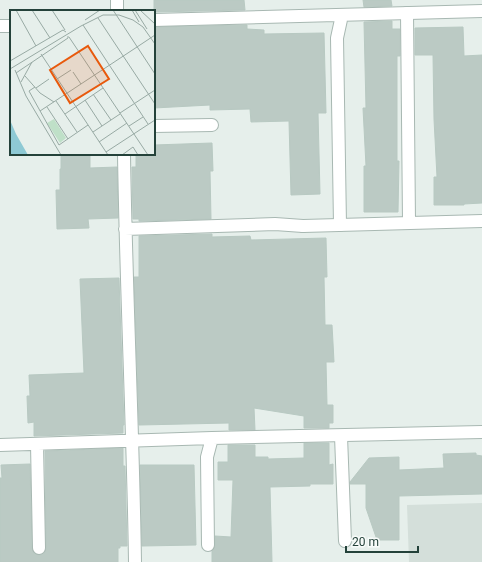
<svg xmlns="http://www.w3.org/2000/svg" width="482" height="562" font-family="Roboto,sans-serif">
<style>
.built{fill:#d4dfda}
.building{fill:#bbcac4;stroke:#b8c9c2}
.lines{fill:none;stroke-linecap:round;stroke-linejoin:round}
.lane-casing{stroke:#a8b8b2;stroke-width:14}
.street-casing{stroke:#a8b8b2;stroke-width:14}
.lane{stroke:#fff;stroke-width:12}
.street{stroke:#fff;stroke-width:12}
.inset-road{fill:none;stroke:#98aaa4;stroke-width:1}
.view{fill:#e8590c;fill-opacity:0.15;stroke:#e8590c;stroke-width:2}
.inset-edge{fill:none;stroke:#24423a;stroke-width:2}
</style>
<rect width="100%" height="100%" fill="#e6efeb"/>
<!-- built -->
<path class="built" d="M 482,503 L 482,562 L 409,562 L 407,505 Z"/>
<!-- building -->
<path class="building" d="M 154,0 L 244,0 L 245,10 L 154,12 Z
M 363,0 L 391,0 L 392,6 L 364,7 Z
M 392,21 L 392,29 L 400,29 L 400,56 L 397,56 L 397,161 L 399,161 L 398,212 L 364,212 L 364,166 L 366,166 L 363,108 L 366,108 L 364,22 Z
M 247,25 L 247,29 L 264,30 L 264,34 L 324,33 L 326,113 L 318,113 L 320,194 L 291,195 L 289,121 L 251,122 L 250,109 L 210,110 L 210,105 L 154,108 L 154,27 Z
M 463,27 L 464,56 L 482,55 L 482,203 L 464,204 L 464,205 L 434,205 L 434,177 L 437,177 L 434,119 L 433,55 L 415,55 L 415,28 Z
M 212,143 L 213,171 L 210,171 L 211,219 L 139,221 L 139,219 L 133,219 L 132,167 L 136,167 L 136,154 L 154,154 L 154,145 Z
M 61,154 L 90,154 L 90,168 L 117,167 L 118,218 L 88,219 L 89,228 L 57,229 L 56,190 L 60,190 L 60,169 L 61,169 Z
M 212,234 L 212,237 L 250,236 L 251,240 L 326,238 L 327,277 L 324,277 L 325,325 L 332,325 L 333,343 L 334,362 L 326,362 L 327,405 L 333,405 L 333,423 L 329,423 L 329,428 L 304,428 L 304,416 L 254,408 L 255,430 L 229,430 L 229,423 L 139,425 L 134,277 L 139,277 L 139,236 Z
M 119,278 L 124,425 L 123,425 L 123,433 L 34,436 L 34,422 L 28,423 L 27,396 L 30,396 L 29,375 L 84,373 L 80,279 Z
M 304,443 L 329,443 L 329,465 L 333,464 L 333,484 L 310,484 L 310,486 L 270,487 L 272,562 L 212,562 L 212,551 L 215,545 L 215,536 L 231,537 L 233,480 L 218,480 L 218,462 L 228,462 L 228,445 L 255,445 L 255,457 L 268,457 L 268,459 L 304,458 Z
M 123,448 L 123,466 L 125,466 L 127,546 L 120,546 L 120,548 L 118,548 L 118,562 L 0,562 L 0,478 L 2,478 L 1,465 L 30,464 L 32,548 L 35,554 L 40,555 L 45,552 L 46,548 L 45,451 Z
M 476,453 L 476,455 L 482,456 L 482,494 L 399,496 L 399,540 L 377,540 L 366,508 L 366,484 L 350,484 L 350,482 L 369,458 L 399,457 L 399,470 L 444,468 L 443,454 Z
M 140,465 L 194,465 L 196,545 L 142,546 Z"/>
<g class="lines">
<!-- lane casing -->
<g class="lane-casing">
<path id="lane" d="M 407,13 L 409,222
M 303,226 L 482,221"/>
</g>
<!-- street casing -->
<g class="street-casing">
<path id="street" d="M 117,0 L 117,11
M 154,20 L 482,11
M 0,26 L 11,26
M 154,126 L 212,125
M 124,154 C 126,290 133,426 135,562
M 340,225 L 337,38 L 342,15
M 125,229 L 275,224 L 303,226
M 341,436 L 345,541
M 37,444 L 39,548
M 0,445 L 212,438 L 482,432
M 208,545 L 207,457 L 212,438"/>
</g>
<!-- lane -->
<use href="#lane" class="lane"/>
<!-- street -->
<use href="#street" class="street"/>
</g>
<!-- overview -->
<g transform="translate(10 10)">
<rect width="145" height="145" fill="#e6efeb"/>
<path d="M 44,109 L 56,128 L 50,133 L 37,113 Z" fill="#bfe0c8"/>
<path d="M 0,110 L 6,124 L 18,145 L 0,145 Z" fill="#8ec9d4"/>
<path class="inset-road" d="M 6,0 L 26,36M 22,0 L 40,28M 42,0 L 55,20M 103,0 L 145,64M 122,0 L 129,12M 125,0 L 137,19M 130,0 L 145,14M 88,8 L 145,94M 75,10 L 90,0M 73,15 L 138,114M 59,27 L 138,145M 127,37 L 145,25M 31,44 L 98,145M 0,51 L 53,20 L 56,22M 0,59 L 71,16 L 93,5 L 109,5 L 123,10 L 133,17 L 145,34M 5,60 L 16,86 L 51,145M 63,62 L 71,74M 6,63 L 58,28 L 58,26M 15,66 L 30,83 L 44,92M 47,69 L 61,60M 11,72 L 22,52M 25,77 L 19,81 L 49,135 L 78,115M 26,78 L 39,69M 83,84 L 101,110M 75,90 L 92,116M 46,91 L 67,122M 37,97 L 58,129M 30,101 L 127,37M 110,103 L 145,80M 55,104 L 93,78M 119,116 L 133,107M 83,122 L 110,104M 89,132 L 117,113M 96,142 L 145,110M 112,145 L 123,137 L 128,145"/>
<path class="view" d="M 78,36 L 99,69 L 60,93 L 40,60 Z"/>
<rect width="145" height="145" class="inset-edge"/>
</g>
<!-- scale -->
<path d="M346 546v6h72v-6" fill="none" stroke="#24423a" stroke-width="2"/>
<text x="352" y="546" font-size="12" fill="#24423a" stroke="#f7fbf9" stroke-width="3" paint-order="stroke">20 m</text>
</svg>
